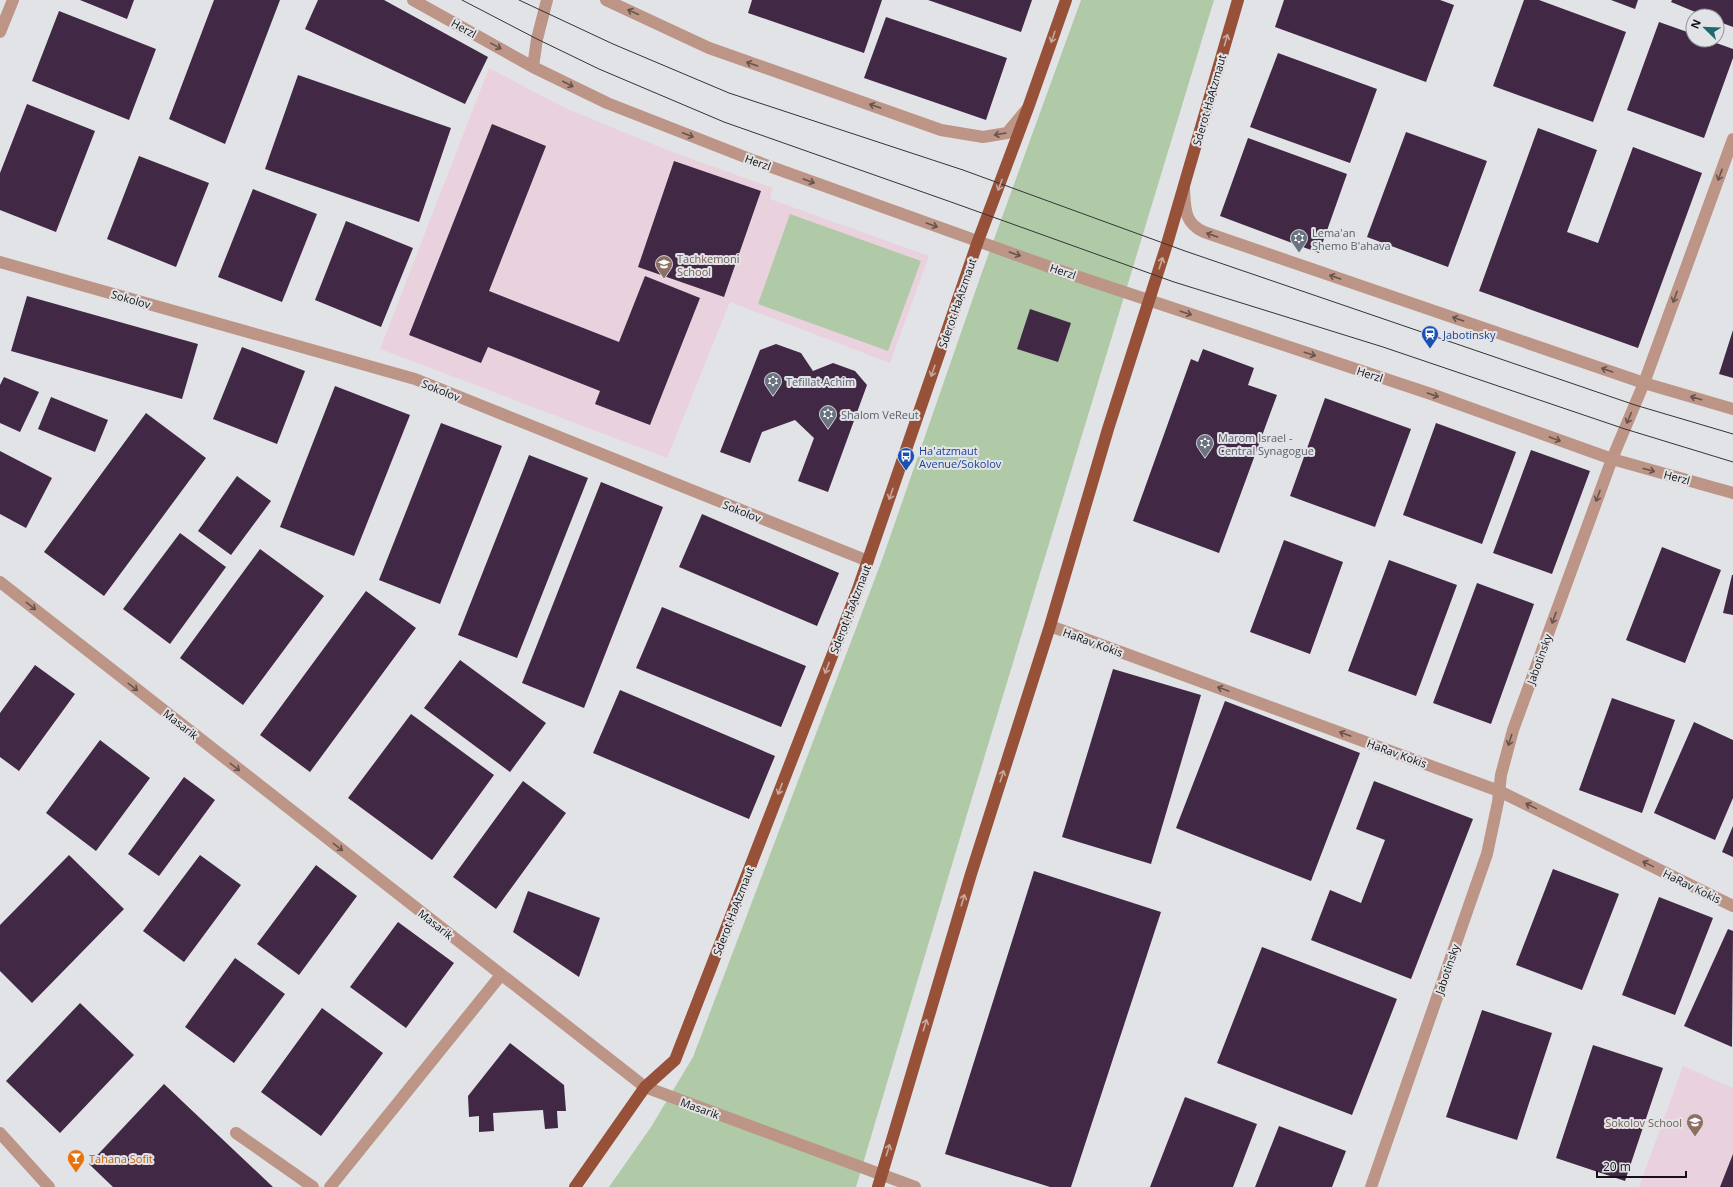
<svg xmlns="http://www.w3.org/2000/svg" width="1733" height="1187" font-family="'Open Sans',sans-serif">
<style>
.education{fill:#e9d2dd}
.green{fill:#b0caa8}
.building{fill:#412844}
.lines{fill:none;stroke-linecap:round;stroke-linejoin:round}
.minor{stroke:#bd9587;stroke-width:12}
.major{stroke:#975139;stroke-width:12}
.tram{stroke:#343436;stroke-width:1}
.oneway{stroke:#68544e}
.oneway2{stroke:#c4a9a1}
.labels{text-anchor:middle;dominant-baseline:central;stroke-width:4;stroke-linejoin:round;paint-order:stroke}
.street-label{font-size:11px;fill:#131315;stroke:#e2e3e7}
.worship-label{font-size:11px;fill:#5b616d;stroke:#e2e3e7;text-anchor:start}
.education-label{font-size:11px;fill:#785e54;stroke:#e2e3e7;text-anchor:start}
.transit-label{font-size:11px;fill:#164399;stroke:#e2e3e7;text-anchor:start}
.food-label{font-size:11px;fill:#c56008;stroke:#e2e3e7;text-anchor:start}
</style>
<rect width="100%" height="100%" fill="#e2e3e7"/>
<!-- education -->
<path class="education" d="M 489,68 L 565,108 L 672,152 L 773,188 L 770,199 L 929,256 L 890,363 L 730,302 L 667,458 L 380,349 Z
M 1683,1066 L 1733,1088 L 1733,1187 L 1639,1187 Z"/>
<!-- green -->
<path class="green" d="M 1081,0 L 1214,0 L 968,811 L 856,1187 L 609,1187 L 651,1127 L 693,1057 L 882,560 L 981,275 Z
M 790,214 L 921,261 L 888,351 L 758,304 Z"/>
<!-- building -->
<path class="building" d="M 80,0 L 134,0 L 127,19 Z
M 214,0 L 280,0 L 225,144 L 169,119 Z
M 318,0 L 384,0 L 488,57 L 465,104 L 305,29 Z
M 752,0 L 882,0 L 864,53 L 748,13 Z
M 928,0 L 1032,0 L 1021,32 Z
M 1284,0 L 1440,0 L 1454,5 L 1426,82 L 1275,27 Z
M 1524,0 L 1539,0 L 1626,32 L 1593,122 L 1493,86 Z
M 1611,0 L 1638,0 L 1635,9 Z
M 1672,0 L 1733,0 L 1733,27 L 1717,21 L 1717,16 L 1705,16 L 1671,2 Z
M 59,11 L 156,49 L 129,120 L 32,81 Z
M 886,17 L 1007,58 L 986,120 L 864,78 Z
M 1659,22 L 1693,34 L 1693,40 L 1708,40 L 1733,49 L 1733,58 L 1704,138 L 1627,110 Z
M 1278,53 L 1377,89 L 1350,163 L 1250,127 Z
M 298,75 L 451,128 L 419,222 L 265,169 Z
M 27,104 L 95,131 L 56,232 L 0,210 L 0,173 Z
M 492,124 L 546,146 L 489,291 L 619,342 L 645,276 L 700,298 L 650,425 L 595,404 L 600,391 L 488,347 L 481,363 L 409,335 Z
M 1538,128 L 1597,150 L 1567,232 L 1598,243 L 1633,147 L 1702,173 L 1638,348 L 1479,291 Z
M 1406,132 L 1487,161 L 1448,267 L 1367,237 Z
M 1248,138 L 1347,174 L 1319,253 L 1220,216 Z
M 139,156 L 209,183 L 176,267 L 107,239 Z
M 674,161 L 761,191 L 724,297 L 638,267 Z
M 253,189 L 317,214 L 282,302 L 218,277 Z
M 346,221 L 413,248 L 381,327 L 315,300 Z
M 27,296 L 198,344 L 182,399 L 11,351 Z
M 1030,309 L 1071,323 L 1058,362 L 1017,349 Z
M 1733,330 L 1733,378 L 1719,374 Z
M 776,344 L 801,353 L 813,371 L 833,363 L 855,371 L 867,385 L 828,492 L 798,481 L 814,438 L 795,420 L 762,432 L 750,463 L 720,452 L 760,350 Z
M 242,347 L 305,371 L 277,444 L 213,419 Z
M 1203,349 L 1254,368 L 1248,385 L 1277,395 L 1219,553 L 1133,521 L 1191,359 L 1198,362 Z
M 4,377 L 39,392 L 20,432 L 0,423 L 0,385 Z
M 335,386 L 410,415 L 354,556 L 280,527 Z
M 51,397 L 108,420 L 95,452 L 38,429 Z
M 1325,398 L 1411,429 L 1375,527 L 1290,496 Z
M 146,413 L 206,458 L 104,596 L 44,552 Z
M 441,423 L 502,446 L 440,604 L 379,580 Z
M 1436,423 L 1516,452 L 1482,544 L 1403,515 Z
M 1531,450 L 1590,471 L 1552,574 L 1493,553 Z
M 0,451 L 52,478 L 26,528 L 0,514 Z
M 529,455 L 588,478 L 517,658 L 458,635 Z
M 237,476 L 271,501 L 231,555 L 198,531 Z
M 601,482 L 663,507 L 584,708 L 522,683 Z
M 702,514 L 839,573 L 817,626 L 679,567 Z
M 180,533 L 226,567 L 170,644 L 123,609 Z
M 1284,540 L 1343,562 L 1310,654 L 1250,632 Z
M 1662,547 L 1721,570 L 1685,663 L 1626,640 Z
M 260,549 L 324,596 L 243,705 L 180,658 Z
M 1389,560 L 1457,585 L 1416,696 L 1348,671 Z
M 1732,575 L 1733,575 L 1733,615 L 1723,613 Z
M 1477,583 L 1534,604 L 1491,724 L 1433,703 Z
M 366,591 L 416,628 L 310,772 L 260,735 Z
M 662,607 L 806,666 L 781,727 L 636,668 Z
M 460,660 L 546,723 L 510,772 L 424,708 Z
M 35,665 L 75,694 L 19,771 L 0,757 L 0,713 Z
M 1113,669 L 1201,695 L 1151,864 L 1062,837 Z
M 620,690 L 775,756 L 749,819 L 593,753 Z
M 1612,698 L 1675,720 L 1642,813 L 1579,790 Z
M 1225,701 L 1360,753 L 1311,881 L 1176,828 Z
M 411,714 L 494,775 L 432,860 L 348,798 Z
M 1694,722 L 1733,740 L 1733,798 L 1715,840 L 1654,813 Z
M 100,740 L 150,778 L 96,851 L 46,813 Z
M 184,777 L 215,800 L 159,876 L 128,854 Z
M 523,781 L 566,813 L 496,909 L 453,877 Z
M 1374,781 L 1473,819 L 1411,979 L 1311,940 L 1330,890 L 1361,903 L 1385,840 L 1356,829 Z
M 1733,826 L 1733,857 L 1722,852 Z
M 69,855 L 124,909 L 32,1003 L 0,971 L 0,925 Z
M 200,855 L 241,885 L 184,962 L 143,931 Z
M 316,865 L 357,896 L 299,975 L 257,944 Z
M 1553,869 L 1619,894 L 1582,990 L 1516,965 Z
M 1034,871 L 1161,912 L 1071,1187 L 1050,1187 L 945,1154 Z
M 528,891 L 600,918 L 579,977 L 513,932 Z
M 1659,897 L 1713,918 L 1675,1015 L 1622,995 Z
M 398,922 L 454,963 L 406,1028 L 350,987 Z
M 1728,929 L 1733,931 L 1732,1047 L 1684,1026 Z
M 1262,947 L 1397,999 L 1352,1115 L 1217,1063 Z
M 235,958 L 285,994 L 234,1063 L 185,1027 Z
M 80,1003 L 134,1055 L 60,1133 L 6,1081 Z
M 322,1008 L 383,1053 L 321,1136 L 261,1092 Z
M 1482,1010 L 1552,1033 L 1517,1140 L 1446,1117 Z
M 510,1043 L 564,1085 L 566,1111 L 557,1111 L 558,1128 L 545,1129 L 543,1110 L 493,1113 L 494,1131 L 479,1132 L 479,1116 L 469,1117 L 468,1096 Z
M 1593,1045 L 1663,1068 L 1625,1181 L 1556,1158 Z
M 164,1084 L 273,1187 L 113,1187 L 89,1164 Z
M 1185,1097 L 1257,1124 L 1233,1187 L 1150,1187 Z
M 1279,1126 L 1346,1151 L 1332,1187 L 1255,1187 Z
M 1733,1154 L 1733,1187 L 1720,1187 Z"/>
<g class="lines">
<!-- minor -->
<path class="minor" d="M 413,0 L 533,67 L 607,103 L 755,161 L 1061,271 L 1431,394 L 1612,459 L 1733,493
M 606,0 L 709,48 L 941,130 L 983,137 L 1007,133 L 1027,109
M 0,32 L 13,0
M 533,67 L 537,39 L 547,0
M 1184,188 C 1185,208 1184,223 1204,232 L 1644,383 L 1733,409
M 0,262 L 415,379 L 868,561
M 0,582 L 645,1087 L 915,1187
M 1050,626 L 1499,791 L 1733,906
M 0,1133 L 49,1187
M 236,1133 L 313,1187
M 330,1187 L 501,975
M 1371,1187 L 1487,854 L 1498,802 L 1501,775 L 1513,730 L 1612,459 L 1644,383 L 1733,139"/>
<!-- major -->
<path class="major" d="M 575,1187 L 645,1087 L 675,1060 L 858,589 L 978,241 L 1028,108 L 1066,0
M 878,1187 L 971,874 L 1050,626 L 1108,429 L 1167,244 L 1238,0"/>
<!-- tram -->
<path class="tram" d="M 462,0 L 537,39 L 599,69 L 724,122 L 951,202 L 1174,282 L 1383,347 L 1625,429 L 1733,462
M 519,0 L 613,44 L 729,93 L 963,170 L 1185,251 L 1635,405 L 1733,434"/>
</g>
<!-- one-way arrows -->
<defs><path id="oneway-shaft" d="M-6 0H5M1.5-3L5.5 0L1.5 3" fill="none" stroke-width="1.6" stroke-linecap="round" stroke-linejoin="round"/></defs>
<g class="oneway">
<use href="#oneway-shaft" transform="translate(633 12) rotate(-155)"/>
<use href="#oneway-shaft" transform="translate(496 46) rotate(29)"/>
<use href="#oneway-shaft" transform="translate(752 64) rotate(-161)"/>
<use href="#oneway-shaft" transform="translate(568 84) rotate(27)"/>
<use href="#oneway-shaft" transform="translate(875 106) rotate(-161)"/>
<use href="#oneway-shaft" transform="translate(1000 134) rotate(170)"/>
<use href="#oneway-shaft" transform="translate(688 135) rotate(21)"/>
<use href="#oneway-shaft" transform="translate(1720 175) rotate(110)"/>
<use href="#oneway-shaft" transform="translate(809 181) rotate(20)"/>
<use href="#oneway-shaft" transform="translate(932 225) rotate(20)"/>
<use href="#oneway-shaft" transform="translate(1212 235) rotate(-161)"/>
<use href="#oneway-shaft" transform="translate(1015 254) rotate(19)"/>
<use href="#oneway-shaft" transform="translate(1335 277) rotate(-161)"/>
<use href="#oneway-shaft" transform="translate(1675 297) rotate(110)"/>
<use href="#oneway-shaft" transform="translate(1186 313) rotate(18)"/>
<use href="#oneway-shaft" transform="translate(1458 319) rotate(-161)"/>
<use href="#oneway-shaft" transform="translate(1310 354) rotate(18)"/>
<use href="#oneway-shaft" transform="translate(1607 370) rotate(-161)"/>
<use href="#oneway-shaft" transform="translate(1433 395) rotate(19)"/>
<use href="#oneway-shaft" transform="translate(1696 398) rotate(-164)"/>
<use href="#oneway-shaft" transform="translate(1629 418) rotate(113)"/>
<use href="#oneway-shaft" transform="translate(1555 439) rotate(20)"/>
<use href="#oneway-shaft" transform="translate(1649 470) rotate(15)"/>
<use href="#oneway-shaft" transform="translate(1598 496) rotate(110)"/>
<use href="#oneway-shaft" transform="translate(31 606) rotate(38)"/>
<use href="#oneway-shaft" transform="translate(1554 618) rotate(110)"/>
<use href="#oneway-shaft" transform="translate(133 687) rotate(38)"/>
<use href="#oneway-shaft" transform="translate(1223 689) rotate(-160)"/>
<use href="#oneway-shaft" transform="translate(1345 734) rotate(-160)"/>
<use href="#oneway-shaft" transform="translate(1510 740) rotate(107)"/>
<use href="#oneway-shaft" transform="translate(235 767) rotate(38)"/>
<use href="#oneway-shaft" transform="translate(1531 806) rotate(-154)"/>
<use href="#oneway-shaft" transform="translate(338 847) rotate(38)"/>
<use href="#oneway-shaft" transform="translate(1648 864) rotate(-154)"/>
</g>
<g class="oneway2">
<use href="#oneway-shaft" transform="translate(1053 37) rotate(109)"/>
<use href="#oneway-shaft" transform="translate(1226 40) rotate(-74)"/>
<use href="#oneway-shaft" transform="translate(1000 185) rotate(110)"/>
<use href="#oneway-shaft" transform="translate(1161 263) rotate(-72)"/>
<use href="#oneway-shaft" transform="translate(933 371) rotate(109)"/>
<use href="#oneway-shaft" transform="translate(891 494) rotate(109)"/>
<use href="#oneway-shaft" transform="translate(827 668) rotate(111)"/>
<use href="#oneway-shaft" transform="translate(1002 776) rotate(-72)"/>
<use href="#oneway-shaft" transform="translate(780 789) rotate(111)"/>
<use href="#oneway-shaft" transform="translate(963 900) rotate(-73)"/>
<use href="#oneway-shaft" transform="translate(925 1025) rotate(-73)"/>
<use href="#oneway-shaft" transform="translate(888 1150) rotate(-73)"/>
</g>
<!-- icons -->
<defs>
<g id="synagogue-pin" transform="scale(0.9)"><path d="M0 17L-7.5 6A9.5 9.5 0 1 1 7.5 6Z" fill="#6b7280" stroke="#e2e3e7"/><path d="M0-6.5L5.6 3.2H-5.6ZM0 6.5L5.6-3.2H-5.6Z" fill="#fff"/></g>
<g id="school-pin" transform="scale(0.9)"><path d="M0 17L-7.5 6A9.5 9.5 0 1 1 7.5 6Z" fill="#8d6e63" stroke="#e2e3e7"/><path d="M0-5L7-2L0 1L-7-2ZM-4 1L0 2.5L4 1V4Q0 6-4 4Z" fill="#fff"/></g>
<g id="station-pin" transform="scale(0.9)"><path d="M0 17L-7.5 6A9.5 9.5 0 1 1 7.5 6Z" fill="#1a4fb4" stroke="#e2e3e7"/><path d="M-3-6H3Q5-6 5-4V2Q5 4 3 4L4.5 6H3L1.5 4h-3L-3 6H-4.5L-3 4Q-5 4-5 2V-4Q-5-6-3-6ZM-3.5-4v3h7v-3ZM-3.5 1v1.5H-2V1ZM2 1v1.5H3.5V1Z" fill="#fff"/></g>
<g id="bus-pin" transform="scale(0.9)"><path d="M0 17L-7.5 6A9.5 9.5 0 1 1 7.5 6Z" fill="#1a4fb4" stroke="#e2e3e7"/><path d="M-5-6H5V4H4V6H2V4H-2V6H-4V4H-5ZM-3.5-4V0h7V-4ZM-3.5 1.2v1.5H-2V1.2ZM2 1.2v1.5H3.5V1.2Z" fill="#fff"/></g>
<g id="bar-pin" transform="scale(0.9)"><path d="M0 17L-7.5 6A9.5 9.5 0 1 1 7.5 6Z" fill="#e8710a" stroke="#e2e3e7"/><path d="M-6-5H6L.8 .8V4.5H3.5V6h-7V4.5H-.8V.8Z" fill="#fff"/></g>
</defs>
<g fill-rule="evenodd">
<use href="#synagogue-pin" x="1299" y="238"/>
<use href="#school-pin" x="664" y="264"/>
<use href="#station-pin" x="1430" y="334"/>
<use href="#synagogue-pin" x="773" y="381"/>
<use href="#synagogue-pin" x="828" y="414"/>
<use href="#synagogue-pin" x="1205" y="443"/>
<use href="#bus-pin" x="906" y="456"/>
<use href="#school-pin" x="1695" y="1122"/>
<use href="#bar-pin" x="76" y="1158"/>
</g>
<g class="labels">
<!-- street labels -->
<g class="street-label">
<text transform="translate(464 28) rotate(29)">Herzl</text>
<text transform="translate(1209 100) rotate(-74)">Sderot HaAtzmaut</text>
<text transform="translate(758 162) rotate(20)">Herzl</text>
<text transform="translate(1063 271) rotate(19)">Herzl</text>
<text transform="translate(131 299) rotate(16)">Sokolov</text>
<text transform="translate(957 303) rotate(-71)">Sderot HaAtzmaut</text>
<text transform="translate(1370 374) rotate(18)">Herzl</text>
<text transform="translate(441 390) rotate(22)">Sokolov</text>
<text transform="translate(1677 477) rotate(15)">Herzl</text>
<text transform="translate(742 511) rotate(22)">Sokolov</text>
<text transform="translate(850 609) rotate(-69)">Sderot HaAtzmaut</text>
<text transform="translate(1093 642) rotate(20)">HaRav Kokis</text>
<text transform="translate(1539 659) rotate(-70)">Jabotinsky</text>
<text transform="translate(181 724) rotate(38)">Masarik</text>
<text transform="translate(1397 753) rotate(20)">HaRav Kokis</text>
<text transform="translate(1692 886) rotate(26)">HaRav Kokis</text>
<text transform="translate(733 911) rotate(-69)">Sderot HaAtzmaut</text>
<text transform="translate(436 924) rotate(38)">Masarik</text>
<text transform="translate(1447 969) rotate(-71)">Jabotinsky</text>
<text transform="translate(700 1108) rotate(20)">Masarik</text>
</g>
<!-- worship labels -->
<g class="worship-label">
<text x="1312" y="232">Lema'an<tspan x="1312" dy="13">Shemo B'ahava</tspan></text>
<text x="786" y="381">Tefillat Achim</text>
<text x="841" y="414">Shalom VeReut</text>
<text x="1218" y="437">Marom Israel -<tspan x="1218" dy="13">Central Synagogue</tspan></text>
</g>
<!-- education labels -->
<g class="education-label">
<text x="677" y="258">Tachkemoni<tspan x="677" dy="13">School</tspan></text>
<text x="1682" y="1122" text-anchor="end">Sokolov School</text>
</g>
<!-- transit labels -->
<g class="transit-label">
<text x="1443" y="334">Jabotinsky</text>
<text x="919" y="450">Ha'atzmaut<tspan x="919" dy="13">Avenue/Sokolov</tspan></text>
</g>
<!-- food labels -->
<g class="food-label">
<text x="89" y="1158">Tahana Sofit</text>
</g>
</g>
<!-- north arrow -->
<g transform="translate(1705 28) rotate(293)"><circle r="19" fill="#e2e3e7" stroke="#8f9093"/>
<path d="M0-3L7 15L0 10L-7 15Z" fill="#1c696e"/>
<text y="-6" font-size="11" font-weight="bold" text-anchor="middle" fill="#131315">N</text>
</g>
<!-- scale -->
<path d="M1597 1171v6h89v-6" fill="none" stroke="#131315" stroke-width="2"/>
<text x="1603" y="1171" font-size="12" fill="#131315" stroke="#e2e3e7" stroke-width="3" paint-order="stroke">20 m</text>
</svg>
